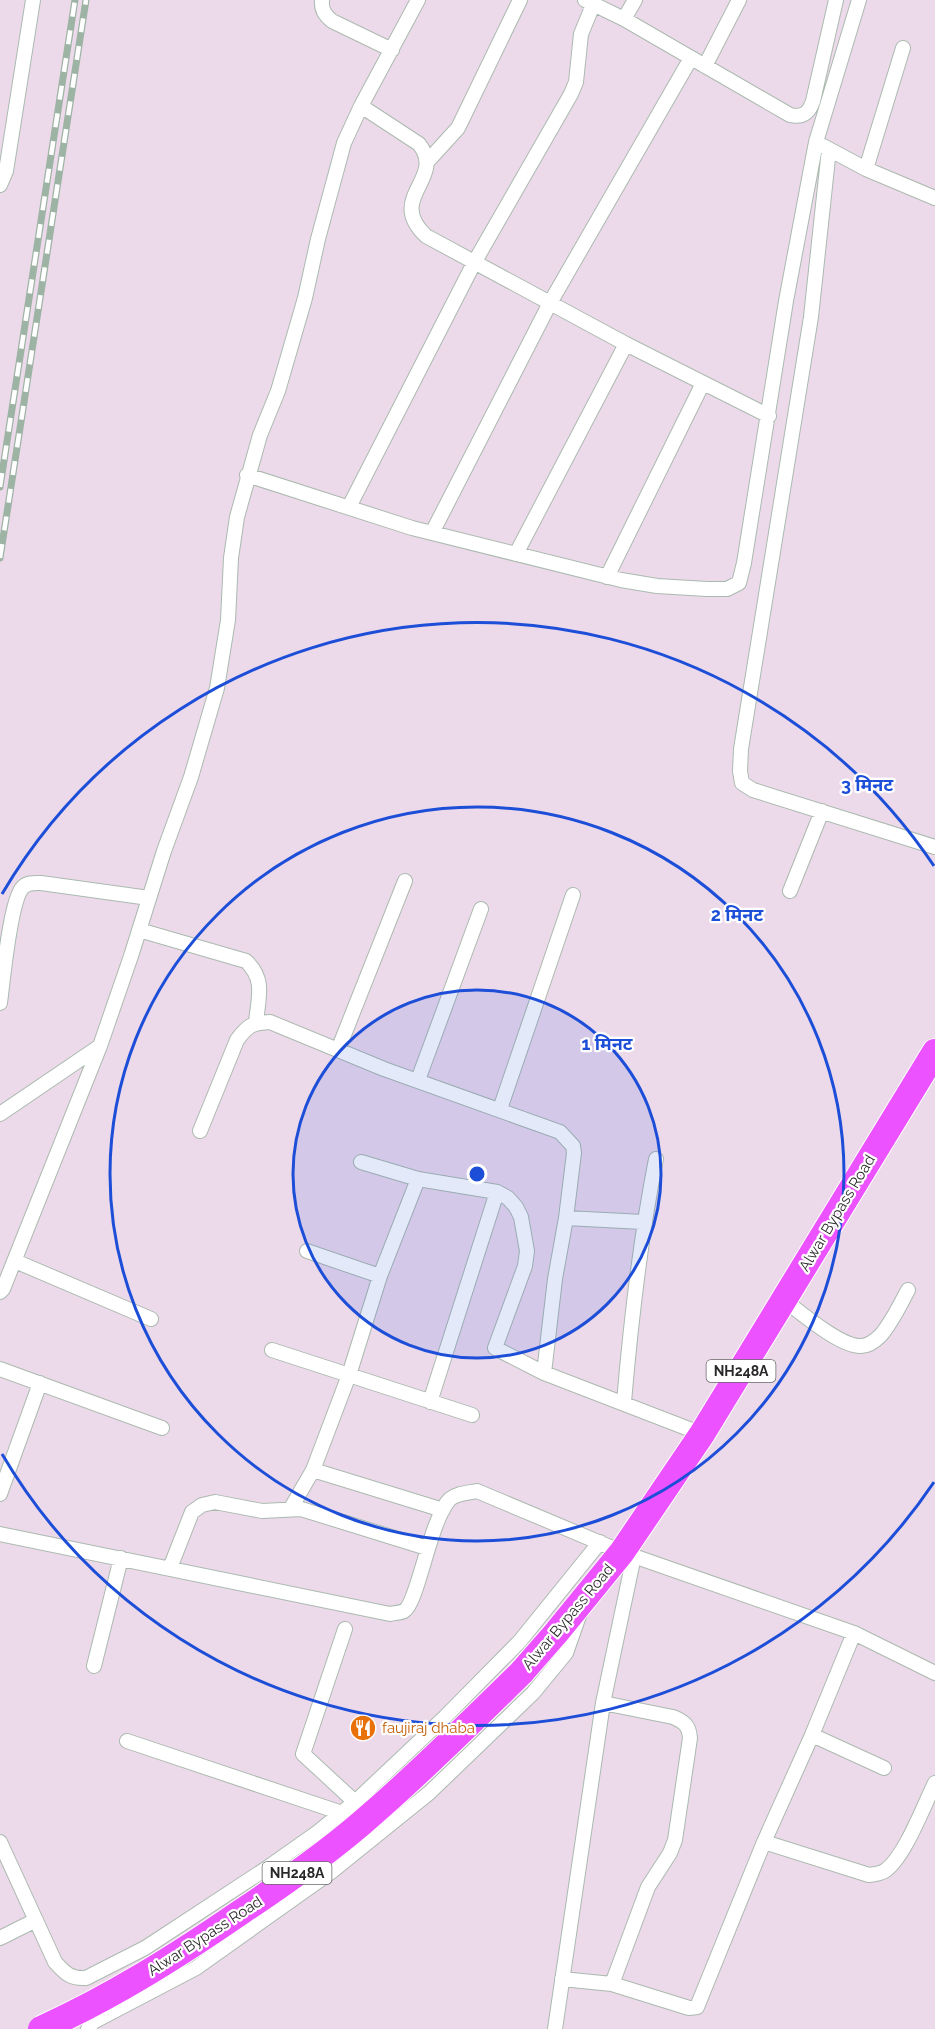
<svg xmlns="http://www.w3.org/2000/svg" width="935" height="2029" font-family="Raleway,'Noto Sans Devanagari',sans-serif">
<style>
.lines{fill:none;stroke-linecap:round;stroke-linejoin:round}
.street-casing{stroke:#abbaaf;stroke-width:16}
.highway-casing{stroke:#fff;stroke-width:28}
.street{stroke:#fff;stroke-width:14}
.highway{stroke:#ec52ff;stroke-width:26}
.rail-casing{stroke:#9db4a4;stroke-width:7}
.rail{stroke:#fff;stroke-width:4.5;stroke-dasharray:14;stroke-linecap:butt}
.highway-bridge-casing{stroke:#fff;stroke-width:28;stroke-linecap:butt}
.highway-bridge{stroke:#ec52ff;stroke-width:26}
.ring{fill:none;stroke:#1d4ed8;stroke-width:3}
.labels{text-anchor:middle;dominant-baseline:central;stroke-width:4.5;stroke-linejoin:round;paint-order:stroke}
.shield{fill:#fff;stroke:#696969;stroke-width:1.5}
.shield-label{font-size:14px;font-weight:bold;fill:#292929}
.street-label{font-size:15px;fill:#292929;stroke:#fff}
.food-label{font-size:15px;fill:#c56008;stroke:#fff;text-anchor:start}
.centre{fill:#1d4ed8;stroke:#fff;stroke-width:3}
.ring-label{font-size:18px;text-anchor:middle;font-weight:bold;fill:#1d4ed8;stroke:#fff;stroke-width:4.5;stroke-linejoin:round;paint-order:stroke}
</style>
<rect width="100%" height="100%" fill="#ecdaeb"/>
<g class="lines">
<!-- street casing -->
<g class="street-casing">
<path id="street" d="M 322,0 C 321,10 325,15 332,21 L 392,50
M 585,0 L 624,19 L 790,115 C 803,118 809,113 813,101 L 836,0
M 624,19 L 635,0
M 705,66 L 739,0
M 361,106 L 419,144 C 447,179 385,197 426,236 L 626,344 L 769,416
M 823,146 L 866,169 L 935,198
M 829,149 L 811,317 L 741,749 L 740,771 L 742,783 L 753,790 L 935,847
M 427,162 L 458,128 L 520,0
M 866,169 L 903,48
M 0,185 L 6,171 L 33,0
M 247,475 L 412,528 L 621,580 L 657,586 L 707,589 L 727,589 L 739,583 L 744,563 L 786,301 L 816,142 L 859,0
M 349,507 L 474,263 L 571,94 L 576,82 L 581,34 L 593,5
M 432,533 L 550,303 L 691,58
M 516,554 L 626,344
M 607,577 L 703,383
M 790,891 L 822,811
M 139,930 L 246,961 C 266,980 258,998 256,1023
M 0,1003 C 3,981 10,900 23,887 C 28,882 35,883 41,883 L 149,898
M 338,1050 L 405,881
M 418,1080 L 481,909
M 500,1109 L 573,895
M 0,1114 L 100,1046
M 200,1131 L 237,1040 C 248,1025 252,1023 270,1022 L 384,1069 L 560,1132 L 573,1146 L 574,1153 L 566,1218 L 643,1222
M 361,1162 L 418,1179 L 497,1192 L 508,1198 L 516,1207 L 521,1217 L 527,1251 L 525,1266 L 495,1348 L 544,1373 L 702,1434
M 307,1251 L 380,1276
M 15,1261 L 151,1319
M 0,1292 L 3,1289 L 100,1046 L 131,956 L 164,851 L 191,777 L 217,688 L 228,620 L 231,558 L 237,517 L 260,435 L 278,391 L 305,298 L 318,239 L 344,143 L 361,106 L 418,0
M 784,1300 C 801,1313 841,1347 861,1346 C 868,1346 876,1340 881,1335 C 892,1322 900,1305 908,1290
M 272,1350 L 472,1415
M 0,1369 L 162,1428
M 544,1373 L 555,1279 L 566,1218
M 430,1402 L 497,1192
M 624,1402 C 631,1320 640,1240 656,1159
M 313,1470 L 443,1510
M 0,1494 L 40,1383
M 291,1508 L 313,1470 L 349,1375 L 380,1276 L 418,1179
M 0,1534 L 390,1614 C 394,1613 400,1613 404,1611 C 418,1603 430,1519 450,1499 C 457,1493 468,1493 477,1491 L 622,1552 L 854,1633 L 935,1673
M 170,1568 L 192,1512 L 202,1505 L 215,1502 L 262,1511 L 301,1509 L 427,1548
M 345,1629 L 303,1754 L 355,1802
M 94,1666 L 121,1558
M 603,1703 L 673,1717 C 685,1722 689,1726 690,1738 L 675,1840 L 670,1853 L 648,1887 L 612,1984
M 812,1735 L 884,1768
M 127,1741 L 342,1813
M 0,1842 L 55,1962 C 65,1973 70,1979 86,1978 L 145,1948 L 267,1868 L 318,1832 L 355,1802 L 445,1717 L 520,1641 L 600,1542
M 764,1842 L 869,1875 C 875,1874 881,1874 886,1870 C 905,1856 924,1805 935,1783
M 0,1938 L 36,1920
M 562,1979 L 612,1984 L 689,2008 L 697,2007 L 764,1842 L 812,1735 L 854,1633
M 88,2029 L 93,2022 L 196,1968 L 331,1872 L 429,1793 L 533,1693 L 566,1653 L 580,1613
M 555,2029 L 603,1703 L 634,1556"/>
</g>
<!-- highway casing -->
<g class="highway-casing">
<path id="highway" d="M 521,1673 L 556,1633 L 622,1552 L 702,1434 L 935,1052"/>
</g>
<!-- street -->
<use href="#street" class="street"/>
<!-- highway -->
<use href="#highway" class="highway"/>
<!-- rail casing -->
<g class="rail-casing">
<path id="rail" d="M 0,487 L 75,0
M 0,558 L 86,0"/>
</g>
<!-- rail -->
<use href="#rail" class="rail"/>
<!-- highway-bridge casing -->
<g class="highway-bridge-casing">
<path id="highway-bridge" d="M 41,2029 C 112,1997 177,1956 241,1912 C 286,1882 332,1850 372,1814 C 424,1769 472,1721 521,1673"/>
</g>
<!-- highway-bridge -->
<use href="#highway-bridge" class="highway-bridge"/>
</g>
<!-- distance rings -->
<circle cx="477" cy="1174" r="184" fill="#1d4ed8" fill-opacity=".12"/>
<g class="ring">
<circle cx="477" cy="1174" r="184"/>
<circle cx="477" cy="1174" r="367"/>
<path d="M934 1482A551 551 0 0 1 2 1454M2 894A551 551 0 0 1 934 866"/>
</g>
<!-- icons -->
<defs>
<g id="restaurant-disc" transform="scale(1.35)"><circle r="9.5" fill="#e8710a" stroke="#fff"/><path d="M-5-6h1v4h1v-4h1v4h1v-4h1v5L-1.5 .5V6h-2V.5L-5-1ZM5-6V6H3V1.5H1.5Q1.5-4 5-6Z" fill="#fff"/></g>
</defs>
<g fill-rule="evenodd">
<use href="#restaurant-disc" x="363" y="1728"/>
</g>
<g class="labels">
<!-- shield labels -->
<g class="shield">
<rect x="706.5" y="1360" width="69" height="22" rx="4.5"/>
<rect x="262.5" y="1862" width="69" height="22" rx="4.5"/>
</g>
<g class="shield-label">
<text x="741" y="1371">NH248A</text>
<text x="297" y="1873">NH248A</text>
</g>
<!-- street labels -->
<g class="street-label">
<text transform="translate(837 1213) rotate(-59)">Alwar Bypass Road</text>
<text transform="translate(568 1617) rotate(-50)">Alwar Bypass Road</text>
<text transform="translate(205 1936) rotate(-33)">Alwar Bypass Road</text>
</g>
<!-- food labels -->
<g class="food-label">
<text x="382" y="1728">faujiraj dhaba</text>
</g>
</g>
<circle cx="477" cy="1174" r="9" class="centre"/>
<g class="ring-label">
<text x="867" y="791">3 मिनट</text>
<text x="737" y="921">2 मिनट</text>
<text x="607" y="1050">1 मिनट</text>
</g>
</svg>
